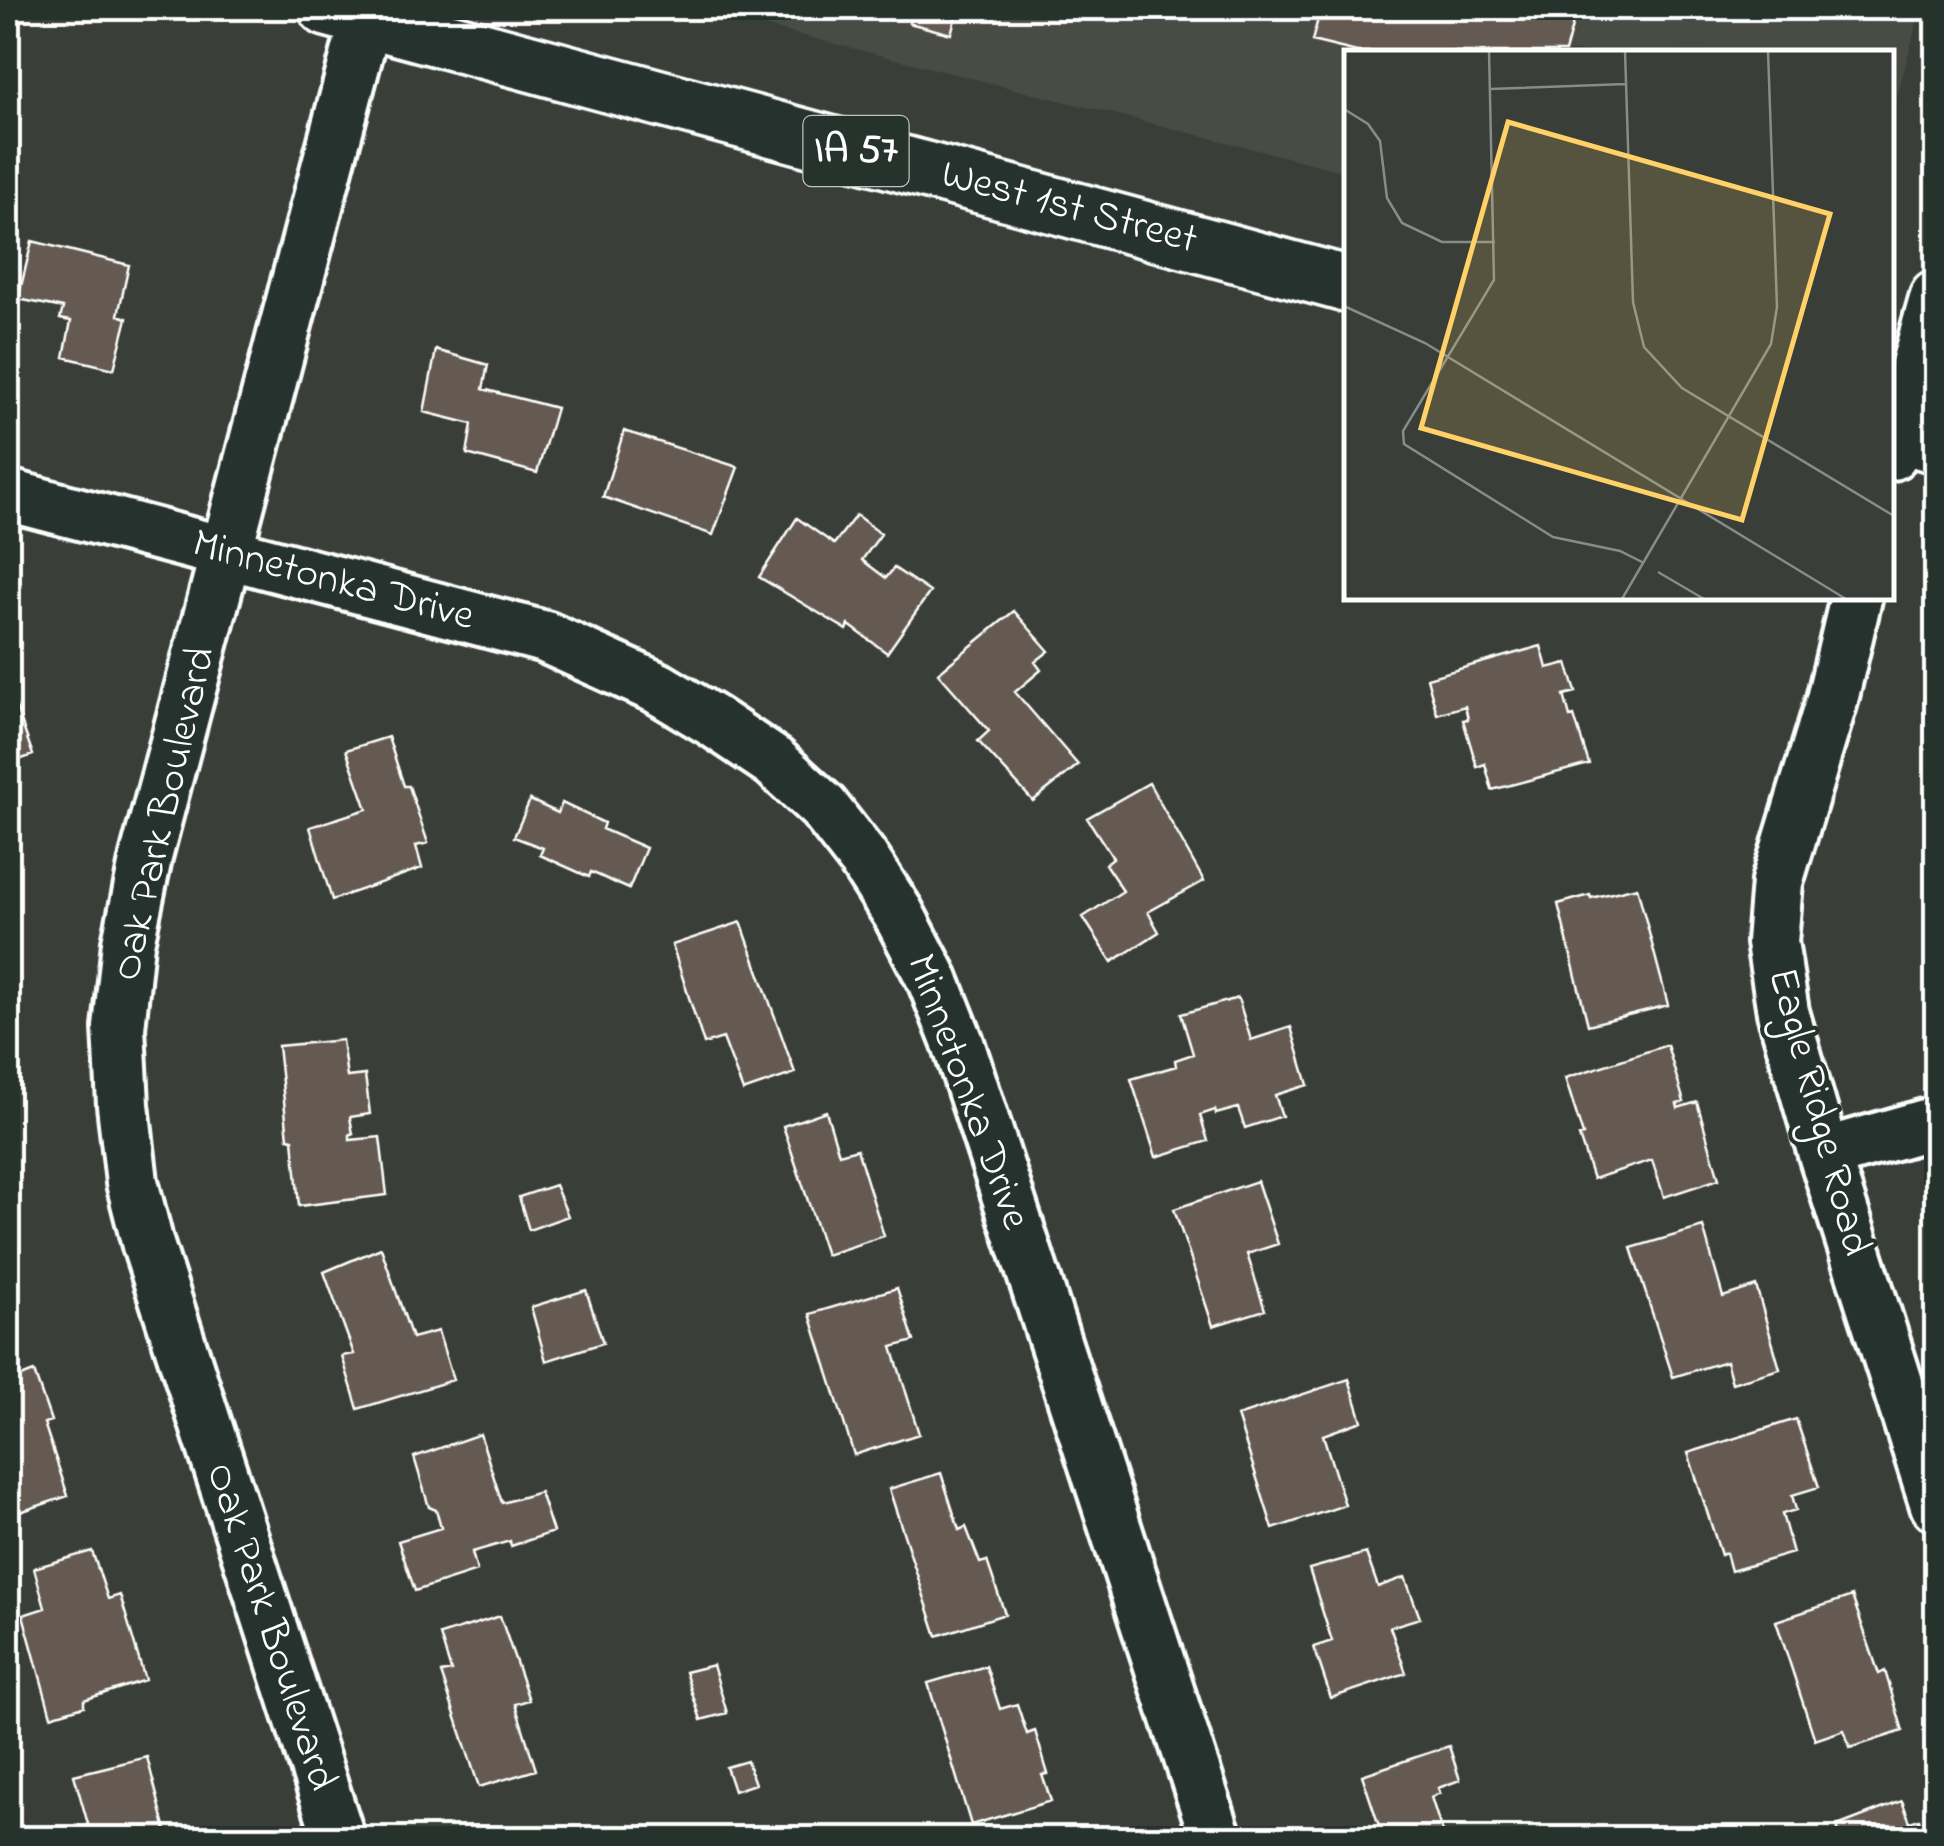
<svg xmlns="http://www.w3.org/2000/svg" width="1944" height="1846" font-family="'Indie Flower',sans-serif">
<style>
.built{fill:#4a4b44}
.building{fill:#655a51;stroke:#fff;stroke-width:2.5}
.lines{fill:none;stroke-linecap:round;stroke-linejoin:round}
.street-casing{stroke:#fff;stroke-width:58}
.primary-casing{stroke:#fff;stroke-width:62}
.street{stroke:#26332d;stroke-width:50}
.primary{stroke:#26332d;stroke-width:55}
.labels{text-anchor:middle;dominant-baseline:central;stroke-width:8;stroke-linejoin:round;paint-order:stroke}
.shield{fill:#26332d;stroke:#bec2c0;stroke-width:2.5}
.shield-label{font-size:40px;font-weight:bold;fill:#fff}
.street-label{font-size:42px;fill:#fff;stroke:#26332d}
.inset-road{fill:none;stroke:#888c88;stroke-width:2.5}
.view{fill:#ffd166;fill-opacity:0.15;stroke:#ffd166;stroke-width:5}
.inset-edge{fill:none;stroke:#fff;stroke-width:5}
</style>
<rect width="100%" height="100%" fill="#393f38"/>
<filter id="ink" filterUnits="userSpaceOnUse"><feTurbulence type="fractalNoise" baseFrequency=".01" numOctaves="2"/><feDisplacementMap in="SourceGraphic" scale="20" xChannelSelector="R" yChannelSelector="G"/><feConvolveMatrix kernelMatrix="1 2 1 2 8 2 1 2 1" color-interpolation-filters="sRGB"/></filter>
<g filter="url(#ink)">
<!-- built -->
<path class="built" d="M 692,8 L 1921,8 L 1892,115 L 1892,52 L 1346,52 L 1346,172 Z"/>
<!-- building -->
<path class="building" d="M 912,8 L 958,8 L 951,34 L 909,23 Z
M 1321,8 L 1577,8 L 1565,52 L 1357,52 L 1312,41 Z
M 32,241 L 129,265 L 118,315 L 127,318 L 114,369 L 64,357 L 71,321 L 60,319 L 63,308 L 18,299 Z
M 436,350 L 488,365 L 483,389 L 556,408 L 537,473 L 467,454 L 472,424 L 424,412 Z
M 624,431 L 738,467 L 713,535 L 603,497 Z
M 856,515 L 881,534 L 862,560 L 886,578 L 894,568 L 930,592 L 887,653 L 849,625 L 847,630 L 759,577 L 797,518 L 834,544 Z
M 1014,611 L 1049,651 L 1035,662 L 1041,670 L 1015,692 L 1078,765 L 1033,801 L 978,741 L 989,731 L 938,673 Z
M 1541,646 L 1547,668 L 1567,663 L 1576,692 L 1564,695 L 1570,717 L 1574,716 L 1589,764 L 1492,790 L 1485,764 L 1477,767 L 1463,720 L 1468,719 L 1465,706 L 1437,714 L 1427,678 Z
M 8,684 L 33,755 L 8,764 Z
M 388,737 L 404,786 L 409,786 L 428,843 L 416,846 L 422,868 L 332,900 L 310,827 L 367,809 L 346,750 Z
M 1149,783 L 1204,881 L 1148,912 L 1159,932 L 1112,962 L 1083,917 L 1123,891 L 1105,864 L 1113,858 L 1087,818 Z
M 530,800 L 558,813 L 562,803 L 604,823 L 602,829 L 646,848 L 629,889 L 591,872 L 589,877 L 540,855 L 543,848 L 514,837 Z
M 1637,887 L 1668,1005 L 1588,1025 L 1558,904 L 1590,895 L 1591,898 Z
M 741,922 L 795,1073 L 743,1091 L 723,1038 L 704,1044 L 672,945 Z
M 1238,998 L 1251,1040 L 1291,1027 L 1308,1085 L 1275,1095 L 1282,1116 L 1245,1128 L 1238,1108 L 1216,1114 L 1215,1110 L 1200,1115 L 1208,1141 L 1156,1157 L 1131,1079 L 1176,1066 L 1175,1060 L 1193,1054 L 1181,1014 Z
M 342,1040 L 347,1077 L 365,1075 L 370,1114 L 350,1117 L 353,1134 L 350,1134 L 350,1140 L 380,1137 L 387,1195 L 299,1206 L 293,1139 L 288,1138 L 278,1046 Z
M 1667,1045 L 1684,1102 L 1677,1104 L 1678,1108 L 1697,1102 L 1719,1179 L 1664,1197 L 1652,1160 L 1593,1179 L 1579,1136 L 1583,1135 L 1565,1078 Z
M 826,1111 L 839,1154 L 857,1149 L 884,1236 L 826,1255 L 783,1126 Z
M 1257,1181 L 1278,1244 L 1247,1254 L 1265,1310 L 1213,1326 L 1174,1209 Z
M 555,1185 L 568,1216 L 529,1230 L 519,1197 Z
M 1703,1227 L 1723,1297 L 1756,1286 L 1780,1369 L 1732,1383 L 1726,1361 L 1673,1377 L 1631,1248 Z
M 8,1242 L 11,1242 L 20,1293 L 8,1295 Z
M 381,1248 L 412,1338 L 438,1331 L 453,1380 L 358,1409 L 342,1356 L 354,1354 L 324,1272 Z
M 897,1288 L 914,1341 L 892,1347 L 919,1434 L 854,1455 L 810,1314 Z
M 586,1290 L 603,1343 L 546,1361 L 531,1307 Z
M 34,1372 L 51,1421 L 44,1423 L 68,1496 L 8,1516 L 8,1382 Z
M 1349,1379 L 1362,1421 L 1323,1435 L 1345,1505 L 1273,1529 L 1237,1416 Z
M 1796,1419 L 1819,1487 L 1792,1495 L 1796,1510 L 1782,1514 L 1793,1553 L 1731,1571 L 1726,1553 L 1721,1555 L 1688,1453 Z
M 480,1434 L 502,1503 L 540,1492 L 553,1532 L 511,1546 L 510,1541 L 472,1552 L 477,1571 L 415,1591 L 398,1541 L 441,1528 L 436,1510 L 429,1507 L 414,1457 Z
M 941,1473 L 959,1530 L 966,1527 L 980,1563 L 987,1561 L 1005,1614 L 937,1636 L 889,1489 Z
M 92,1551 L 108,1599 L 120,1595 L 145,1680 L 84,1700 L 84,1706 L 51,1716 L 23,1615 L 45,1608 L 34,1568 Z
M 1366,1553 L 1378,1587 L 1405,1577 L 1420,1618 L 1390,1627 L 1406,1673 L 1331,1698 L 1314,1647 L 1332,1641 L 1309,1569 Z
M 1852,1596 L 1879,1674 L 1885,1671 L 1903,1731 L 1850,1748 L 1844,1730 L 1815,1740 L 1776,1621 Z
M 500,1616 L 529,1700 L 515,1704 L 536,1770 L 479,1787 L 441,1673 L 451,1671 L 440,1635 Z
M 713,1665 L 727,1713 L 701,1720 L 685,1672 Z
M 986,1666 L 1000,1709 L 1017,1704 L 1027,1734 L 1035,1731 L 1048,1774 L 1042,1775 L 1051,1801 L 971,1825 L 928,1683 Z
M 1449,1746 L 1460,1780 L 1438,1788 L 1440,1793 L 1431,1797 L 1444,1838 L 1383,1838 L 1362,1775 Z
M 147,1757 L 168,1838 L 92,1838 L 74,1775 Z
M 747,1761 L 755,1784 L 734,1791 L 726,1767 Z
M 1902,1801 L 1910,1822 L 1919,1819 L 1925,1838 L 1841,1838 L 1837,1826 Z"/>
<g class="lines">
<!-- street casing -->
<g class="street-casing">
<path id="street" d="M 1892,454 L 1936,296
M 8,495 L 545,637 L 658,688 L 713,721 L 774,762 L 823,807 L 862,857 L 898,913 L 933,980 L 958,1043 L 1216,1838
M 1856,598 L 1832,700 L 1777,882 L 1772,942 L 1783,1012 L 1824,1154 L 1936,1505
M 1824,1154 L 1936,1122
M 339,1838 L 148,1245 L 132,1182 L 123,1105 L 119,1028 L 128,943 L 146,857 L 369,8"/>
</g>
<!-- primary casing -->
<g class="primary-casing">
<path id="primary" d="M 327,8 L 1346,284
M 1892,432 L 1936,445"/>
</g>
<!-- street -->
<use href="#street" class="street"/>
<!-- primary -->
<use href="#primary" class="primary"/>
</g>
</g>
<g class="labels">
<!-- shield labels -->
<rect class="shield" x="803.5" y="116" width="105" height="70" rx="8"/>
<g class="shield-label">
<text x="856" y="151">IA 57</text>
</g>
<!-- street labels -->
<g class="street-label">
<text transform="translate(1069 208) rotate(15)">West 1st Street</text>
<text transform="translate(333 581) rotate(15)">Minnetonka Drive</text>
<text transform="translate(165 814) rotate(-77)">Oak Park Boulevard</text>
<text transform="translate(967 1092) rotate(70)">Minnetonka Drive</text>
<text transform="translate(1818 1112) rotate(75)">Eagle Ridge Road</text>
<text transform="translate(270 1627) rotate(72)">Oak Park Boulevard</text>
</g>
</g>
<!-- overview -->
<g transform="translate(1344 50)">
<rect width="550" height="550" fill="#393f38"/>
<path class="inset-road" d="M 145,1 L 150,230 L 59,381 L 60,394 L 209,487 L 276,501 L 300,513M 281,1 L 289,252 L 300,297 L 338,338 L 550,466M 146,39 L 282,34M 0,59 L 24,74 L 36,91 L 43,148 L 58,173 L 98,192 L 151,192M 0,256 L 81,293 L 502,549M 314,522 L 360,549M 278,549 L 427,294 L 433,257 L 424,1"/>
<path class="view" d="M 164,72 L 486,164 L 398,470 L 77,378 Z"/>
<rect width="550" height="550" class="inset-edge"/>
</g>
<!-- margin -->
<rect width="1944" height="1846" fill="none" stroke="#26332d" stroke-width="40"/>
<rect x="20" y="20" width="1904" height="1806" fill="none" stroke="#fff" stroke-width="4" filter="url(#ink)"/>
</svg>
